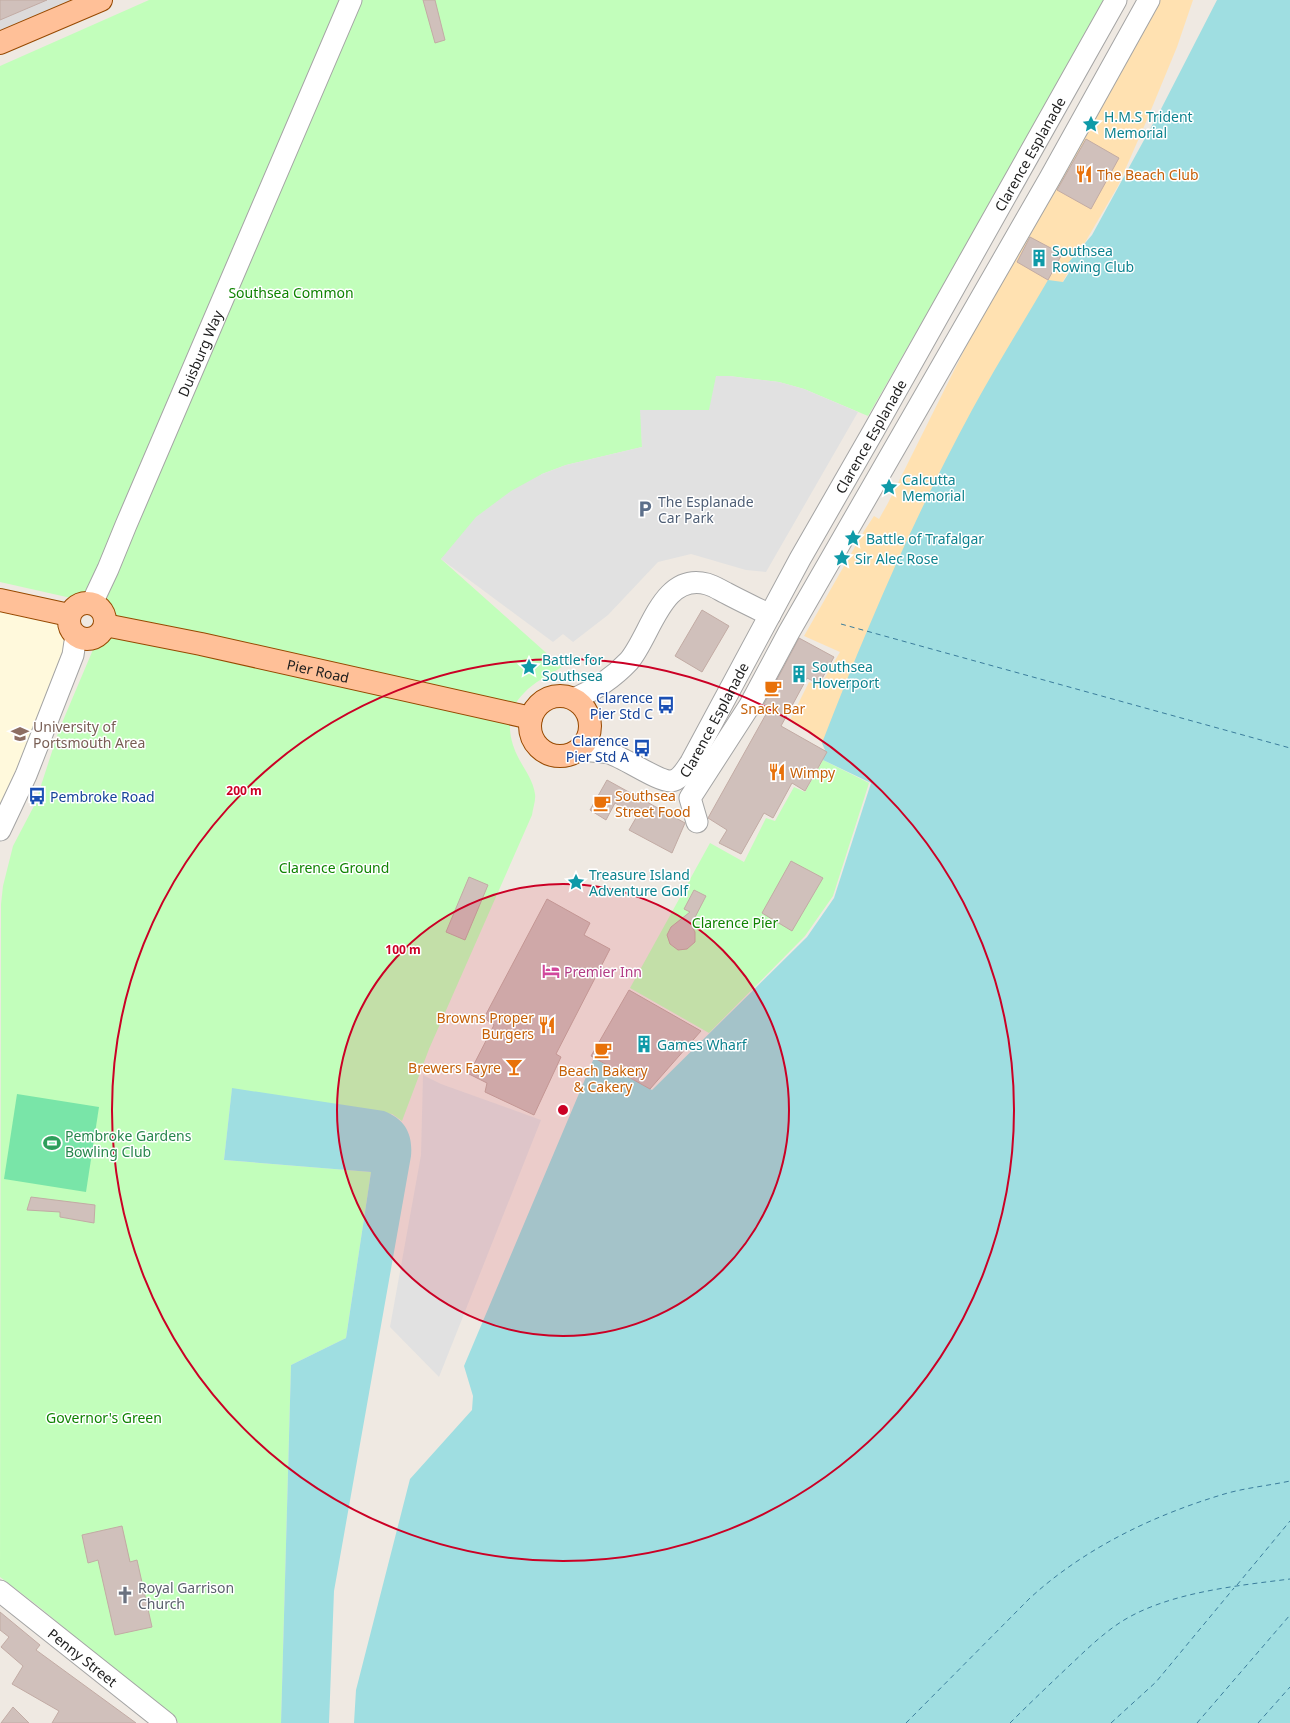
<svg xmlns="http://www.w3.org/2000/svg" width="1290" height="1723" font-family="'Noto Sans',sans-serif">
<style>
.residential{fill:#dcdada}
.education{fill:#fff9dc}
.sand{fill:#ffe1b1}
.park{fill:#c2febb}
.pitch{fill:#79e5a8}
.parking{fill:#e1e1e1}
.water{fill:#9fdee1}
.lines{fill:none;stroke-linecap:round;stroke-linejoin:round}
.ferry{stroke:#3b7d9c;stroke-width:1;stroke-dasharray:5 4;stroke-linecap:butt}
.building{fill:#d0c0bb;stroke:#c2aba4}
.minor-casing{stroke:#a4a4a4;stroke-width:23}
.major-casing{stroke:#974900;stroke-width:24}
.minor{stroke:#fff;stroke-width:21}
.major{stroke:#ffc098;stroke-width:22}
.ring{fill:none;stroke:#cb0025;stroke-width:2}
.labels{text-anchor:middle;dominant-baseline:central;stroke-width:3;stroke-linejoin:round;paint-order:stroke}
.culture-label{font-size:14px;fill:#0d838f;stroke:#fff;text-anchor:start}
.street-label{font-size:14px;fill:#1d1d1d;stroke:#fff}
.food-label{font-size:14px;fill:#c56008;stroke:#fff;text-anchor:start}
.park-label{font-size:14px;fill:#0f8402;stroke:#fff}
.service-label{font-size:14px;fill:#4e5e75;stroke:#fff;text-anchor:start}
.transit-label{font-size:14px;fill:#164399;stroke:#fff;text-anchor:end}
.education-label{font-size:14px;fill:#785e54;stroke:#fff;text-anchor:start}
.hotel-label{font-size:14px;fill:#b23c85;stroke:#fff;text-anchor:start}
.leisure-label{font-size:14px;fill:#27864d;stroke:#fff;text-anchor:start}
.worship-label{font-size:14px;fill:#5b616d;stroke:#fff;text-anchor:start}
.centre{fill:#cb0025;stroke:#fff;stroke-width:2}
.ring-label{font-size:12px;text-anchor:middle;font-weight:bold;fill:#cb0025;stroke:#fff;stroke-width:3;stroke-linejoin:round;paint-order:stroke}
</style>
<rect width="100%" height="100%" fill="#efe9e2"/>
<!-- residential -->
<path class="residential" d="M 0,0 L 83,0 L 0,37 Z"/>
<!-- education -->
<path class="education" d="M 0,600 L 42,609 L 82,638 L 0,830 Z"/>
<!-- sand -->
<path class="sand" d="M 1149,0 L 1193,0 L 1177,47 L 1146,122 L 1118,186 L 1083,246 L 1053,299 L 823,760 L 825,750 L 820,739 L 790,720 L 809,682 L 820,686 L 840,652 L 804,636 L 864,531 L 874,516 L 879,519 L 888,503 L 1050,178 Z"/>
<!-- park -->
<path class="park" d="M 149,0 L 1107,0 L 868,416 L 804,389 L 779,382 L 729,376 L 710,410 L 641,410 L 642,447 L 566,465 L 542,474 L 441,559 L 562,667 C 549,675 534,682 524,693 C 506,710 507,734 517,755 C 523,768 533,779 535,794 C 536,800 533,808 532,815 L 429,1049 L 402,1121 L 392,1114 L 232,1089 L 224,1160 L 371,1172 L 346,1338 L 291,1365 L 281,1723 L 179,1723 L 38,1606 L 0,1577 L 1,904 L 3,886 L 13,846 L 35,804 L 59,730 L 111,607 L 0,582 L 0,66 Z
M 823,760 L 869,783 L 833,896 L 805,936 L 709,1033 L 630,988 L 710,843 L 744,862 L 766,818 L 775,821 L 794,787 L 805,792 Z"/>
<!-- pitch -->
<path class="pitch" d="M 17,1094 L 99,1107 L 86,1192 L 4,1179 Z"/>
<!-- parking -->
<path class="parking" d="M 716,376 L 729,376 L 779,382 L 804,389 L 858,412 L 766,572 L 746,570 L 691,554 L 658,562 L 608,615 L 573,642 L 563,634 L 553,642 L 441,559 L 476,517 L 511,491 L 542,474 L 566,465 L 642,447 L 640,410 L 709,410 Z
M 423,1075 L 441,1084 L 541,1120 L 439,1377 L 390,1327 L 421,1155 Z"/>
<!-- water -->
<path class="water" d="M 1217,0 L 1290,0 L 1290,1723 L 354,1723 L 356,1690 L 410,1479 L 472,1410 L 473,1396 L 464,1366 L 594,1058 L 652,1090 L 807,937 L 834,898 L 871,783 L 823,760 L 825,750 L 822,743 C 866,629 914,517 972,410 C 996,366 1023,323 1048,280 L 1063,282 L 1072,268 L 1068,263 L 1092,235 L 1161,109 Z
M 232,1088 L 384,1111 C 405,1119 413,1134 411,1156 L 334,1591 L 329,1723 L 281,1723 L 291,1365 L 346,1338 L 371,1172 L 224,1160 Z"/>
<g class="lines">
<!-- ferry -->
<path class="ferry" d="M 841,624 L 1290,748
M 1237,1585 L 1290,1521
M 906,1723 L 1030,1598 C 1085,1548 1152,1516 1221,1495 C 1243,1488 1267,1486 1290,1481
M 1010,1723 C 1029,1704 1049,1685 1069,1666 C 1084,1652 1098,1638 1115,1626 C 1161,1593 1235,1586 1290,1579
M 1111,1723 L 1156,1682 L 1234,1588
M 1197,1723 L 1290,1615
M 1258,1723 L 1290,1687"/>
</g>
<!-- building -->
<path class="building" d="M 0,0 L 47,0 L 0,20 Z
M 423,0 L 435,0 L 445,40 L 435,43 Z
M 1086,139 L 1119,158 L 1091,209 L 1057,190 Z
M 1030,237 L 1062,254 L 1048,280 L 1017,262 Z
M 702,610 L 729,626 L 702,672 L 675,656 Z
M 799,638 L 834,657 L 819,684 L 807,678 L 781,726 L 827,752 L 805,791 L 792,783 L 773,818 L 764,813 L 741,854 L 719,843 L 727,830 L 708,818 L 770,707 L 764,704 Z
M 607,780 L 685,823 L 672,853 L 629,830 L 637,816 L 615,803 L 606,820 L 590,810 Z
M 791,861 L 823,878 L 792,931 L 762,913 Z
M 469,877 L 488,885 L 465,940 L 446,932 Z
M 694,890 L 706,896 L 691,925 L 695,932 L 695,942 L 687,949 L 678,950 L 670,944 L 667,935 L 671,927 L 690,912 L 684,909 Z
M 547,899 L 590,923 L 584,935 L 610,949 L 556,1054 L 561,1057 L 534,1115 L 485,1092 L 487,1083 L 469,1074 L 494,1025 L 484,1018 Z
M 629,990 L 701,1031 L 650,1089 L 591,1056 Z
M 31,1197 L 95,1205 L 94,1223 L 60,1217 L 60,1212 L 27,1210 Z
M 122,1526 L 130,1562 L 137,1560 L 152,1627 L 115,1635 L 98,1560 L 88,1563 L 82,1535 Z
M 0,1612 L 40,1645 L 36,1650 L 136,1723 L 52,1723 L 59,1711 L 12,1684 L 23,1666 L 1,1647 L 9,1637 L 0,1630 Z
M 13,1707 L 29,1723 L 1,1723 Z"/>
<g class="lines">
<!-- minor casing -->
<g class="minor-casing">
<g id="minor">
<path id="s1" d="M 92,603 L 108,569 L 126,525 L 351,0"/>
<path d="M 574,699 C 595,690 613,678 629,661 C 651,635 662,572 707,584 C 714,586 720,590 726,593 C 741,601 756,608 770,615"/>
<path id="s2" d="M 578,750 C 588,751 599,751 609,753 C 625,758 659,782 671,781 C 681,780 686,769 691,762 L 800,559 L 874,430 L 1116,0"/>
<path d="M 697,822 L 690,798 L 750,705 L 789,632 L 1050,178 L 1149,0"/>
<path d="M 0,830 L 26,775 L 73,655 L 76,635"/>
<path id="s3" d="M 0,1591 L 166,1723"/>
</g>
</g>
<!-- major casing -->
<g class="major-casing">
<g id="major">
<path d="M 0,43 L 101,0"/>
<path d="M 0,600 L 69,615"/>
<circle cx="87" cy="621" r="18"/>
<path id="s4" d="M 105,625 L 201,644 L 531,718"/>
<circle cx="560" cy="726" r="30"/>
</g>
</g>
<!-- minor -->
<use href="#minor" class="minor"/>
<!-- major -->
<use href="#major" class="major"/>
</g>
<!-- distance rings -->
<circle cx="563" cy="1110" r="226" fill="#cb0025" fill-opacity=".12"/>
<g class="ring">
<circle cx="563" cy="1110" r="226"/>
<circle cx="563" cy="1110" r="451"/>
</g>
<!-- icons -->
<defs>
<g id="sight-bare" transform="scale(1.38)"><path d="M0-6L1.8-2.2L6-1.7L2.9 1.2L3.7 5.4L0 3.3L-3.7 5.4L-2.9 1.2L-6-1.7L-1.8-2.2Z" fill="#0f9aa8" stroke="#fff" stroke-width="2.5" paint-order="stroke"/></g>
<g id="restaurant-bare" transform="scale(1.38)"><path d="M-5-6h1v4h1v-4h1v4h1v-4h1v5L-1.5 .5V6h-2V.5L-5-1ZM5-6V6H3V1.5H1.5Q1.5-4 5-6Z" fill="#e8710a" stroke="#fff" stroke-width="2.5" paint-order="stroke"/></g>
<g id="building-bare" transform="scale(1.38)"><path d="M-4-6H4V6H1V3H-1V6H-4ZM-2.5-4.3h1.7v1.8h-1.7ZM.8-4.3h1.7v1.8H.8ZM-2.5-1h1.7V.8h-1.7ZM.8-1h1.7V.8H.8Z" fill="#0f9aa8" stroke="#fff" stroke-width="2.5" paint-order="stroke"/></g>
<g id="parking-bare" transform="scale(1.38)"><path d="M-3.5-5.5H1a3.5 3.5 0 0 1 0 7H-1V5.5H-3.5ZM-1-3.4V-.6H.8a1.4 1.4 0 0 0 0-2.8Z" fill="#5c6f8a" stroke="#fff" stroke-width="2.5" paint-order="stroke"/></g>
<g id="cafe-bare" transform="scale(1.38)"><path d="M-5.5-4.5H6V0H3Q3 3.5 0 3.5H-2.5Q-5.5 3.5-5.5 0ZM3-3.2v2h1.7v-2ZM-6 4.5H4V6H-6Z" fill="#e8710a" stroke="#fff" stroke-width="2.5" paint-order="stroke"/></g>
<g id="bus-bare" transform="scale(1.38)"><path d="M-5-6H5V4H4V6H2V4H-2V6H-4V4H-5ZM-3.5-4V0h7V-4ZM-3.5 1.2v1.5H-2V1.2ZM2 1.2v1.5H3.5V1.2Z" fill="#1a4fb4" stroke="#fff" stroke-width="2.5" paint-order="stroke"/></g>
<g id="university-bare" transform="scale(1.38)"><path d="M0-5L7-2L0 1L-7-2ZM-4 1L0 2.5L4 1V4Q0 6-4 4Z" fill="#8d6e63" stroke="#fff" stroke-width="2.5" paint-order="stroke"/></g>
<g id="hotel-bare" transform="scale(1.38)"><path d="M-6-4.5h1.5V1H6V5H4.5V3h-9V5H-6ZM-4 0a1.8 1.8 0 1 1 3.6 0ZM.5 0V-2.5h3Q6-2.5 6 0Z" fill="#d1479c" stroke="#fff" stroke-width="2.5" paint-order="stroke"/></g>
<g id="bar-bare" transform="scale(1.38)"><path d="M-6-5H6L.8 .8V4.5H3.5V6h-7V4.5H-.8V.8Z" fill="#e8710a" stroke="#fff" stroke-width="2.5" paint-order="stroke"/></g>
<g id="stadium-bare" transform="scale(1.38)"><path d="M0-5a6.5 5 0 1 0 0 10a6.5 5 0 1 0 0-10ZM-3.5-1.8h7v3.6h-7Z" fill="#2e9e5b" stroke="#fff" stroke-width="2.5" paint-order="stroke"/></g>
<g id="church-bare" transform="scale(1.38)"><path d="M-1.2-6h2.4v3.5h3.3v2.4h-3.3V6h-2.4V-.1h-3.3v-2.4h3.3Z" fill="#6b7280" stroke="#fff" stroke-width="2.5" paint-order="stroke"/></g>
</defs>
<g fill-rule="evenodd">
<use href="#sight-bare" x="1091" y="124"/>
<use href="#restaurant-bare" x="1084" y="174"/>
<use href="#building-bare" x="1039" y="258"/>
<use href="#sight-bare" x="889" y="487"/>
<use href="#parking-bare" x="645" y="509"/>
<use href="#sight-bare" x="853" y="538"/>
<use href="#sight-bare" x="842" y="558"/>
<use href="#sight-bare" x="529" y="667"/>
<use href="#building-bare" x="799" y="674"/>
<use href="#cafe-bare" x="773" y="688"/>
<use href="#bus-bare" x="666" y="705"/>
<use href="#university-bare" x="20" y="734"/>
<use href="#bus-bare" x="642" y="748"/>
<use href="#restaurant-bare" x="777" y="772"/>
<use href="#bus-bare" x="37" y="796"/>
<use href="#cafe-bare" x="602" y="803"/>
<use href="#sight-bare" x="576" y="882"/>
<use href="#hotel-bare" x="551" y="971"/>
<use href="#restaurant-bare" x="547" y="1025"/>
<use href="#building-bare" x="644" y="1044"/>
<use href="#cafe-bare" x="603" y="1050"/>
<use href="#bar-bare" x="514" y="1067"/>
<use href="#stadium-bare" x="52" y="1143"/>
<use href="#church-bare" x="125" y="1595"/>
</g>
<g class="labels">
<!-- culture labels -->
<g class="culture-label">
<text x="1104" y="116">H.M.S Trident<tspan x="1104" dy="16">Memorial</tspan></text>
<text x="1052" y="250">Southsea<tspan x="1052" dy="16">Rowing Club</tspan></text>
<text x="902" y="479">Calcutta<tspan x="902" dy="16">Memorial</tspan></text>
<text x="866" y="538">Battle of Trafalgar</text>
<text x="855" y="558">Sir Alec Rose</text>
<text x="542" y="659">Battle for<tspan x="542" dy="16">Southsea</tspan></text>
<text x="812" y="666">Southsea<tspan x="812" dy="16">Hoverport</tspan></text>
<text x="589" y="874">Treasure Island<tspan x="589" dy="16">Adventure Golf</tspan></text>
<text x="657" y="1044">Games Wharf</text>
</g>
<!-- street labels -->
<g class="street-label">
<text stroke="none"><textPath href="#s2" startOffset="824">Clarence Esplanade</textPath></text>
<text stroke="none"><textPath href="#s1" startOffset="272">Duisburg Way</textPath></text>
<text stroke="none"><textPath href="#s2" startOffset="500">Clarence Esplanade</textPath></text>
<text stroke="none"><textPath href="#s4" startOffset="218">Pier Road</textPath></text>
<text stroke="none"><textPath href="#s2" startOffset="176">Clarence Esplanade</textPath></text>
<text stroke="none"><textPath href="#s3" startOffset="106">Penny Street</textPath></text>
</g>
<!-- food labels -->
<g class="food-label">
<text x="1097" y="174">The Beach Club</text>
<text x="773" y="708" text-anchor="middle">Snack Bar</text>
<text x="790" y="772">Wimpy</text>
<text x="615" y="795">Southsea<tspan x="615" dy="16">Street Food</tspan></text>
<text x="534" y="1017" text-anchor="end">Browns Proper<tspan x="534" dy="16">Burgers</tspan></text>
<text x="501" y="1067" text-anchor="end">Brewers Fayre</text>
<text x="603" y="1070" text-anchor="middle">Beach Bakery<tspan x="603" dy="16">&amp; Cakery</tspan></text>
</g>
<!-- park labels -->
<g class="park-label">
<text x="291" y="292">Southsea Common</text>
<text x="334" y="867">Clarence Ground</text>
<text x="735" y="922">Clarence Pier</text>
<text x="104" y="1417">Governor's Green</text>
</g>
<!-- service labels -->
<g class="service-label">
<text x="658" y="501">The Esplanade<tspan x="658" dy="16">Car Park</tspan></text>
</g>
<!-- transit labels -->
<g class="transit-label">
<text x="653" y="697">Clarence<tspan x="653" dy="16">Pier Std C</tspan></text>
<text x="629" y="740">Clarence<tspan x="629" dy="16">Pier Std A</tspan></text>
<text x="50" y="796" text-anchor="start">Pembroke Road</text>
</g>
<!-- education labels -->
<g class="education-label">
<text x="33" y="726">University of<tspan x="33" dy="16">Portsmouth Area</tspan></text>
</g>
<!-- hotel labels -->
<g class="hotel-label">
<text x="564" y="971">Premier Inn</text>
</g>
<!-- leisure labels -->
<g class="leisure-label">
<text x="65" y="1135">Pembroke Gardens<tspan x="65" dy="16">Bowling Club</tspan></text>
</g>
<!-- worship labels -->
<g class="worship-label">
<text x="138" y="1587">Royal Garrison<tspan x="138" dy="16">Church</tspan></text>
</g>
</g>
<circle cx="563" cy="1110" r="6" class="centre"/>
<g class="ring-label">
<text x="244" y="795">200 m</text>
<text x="403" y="954">100 m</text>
</g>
</svg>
